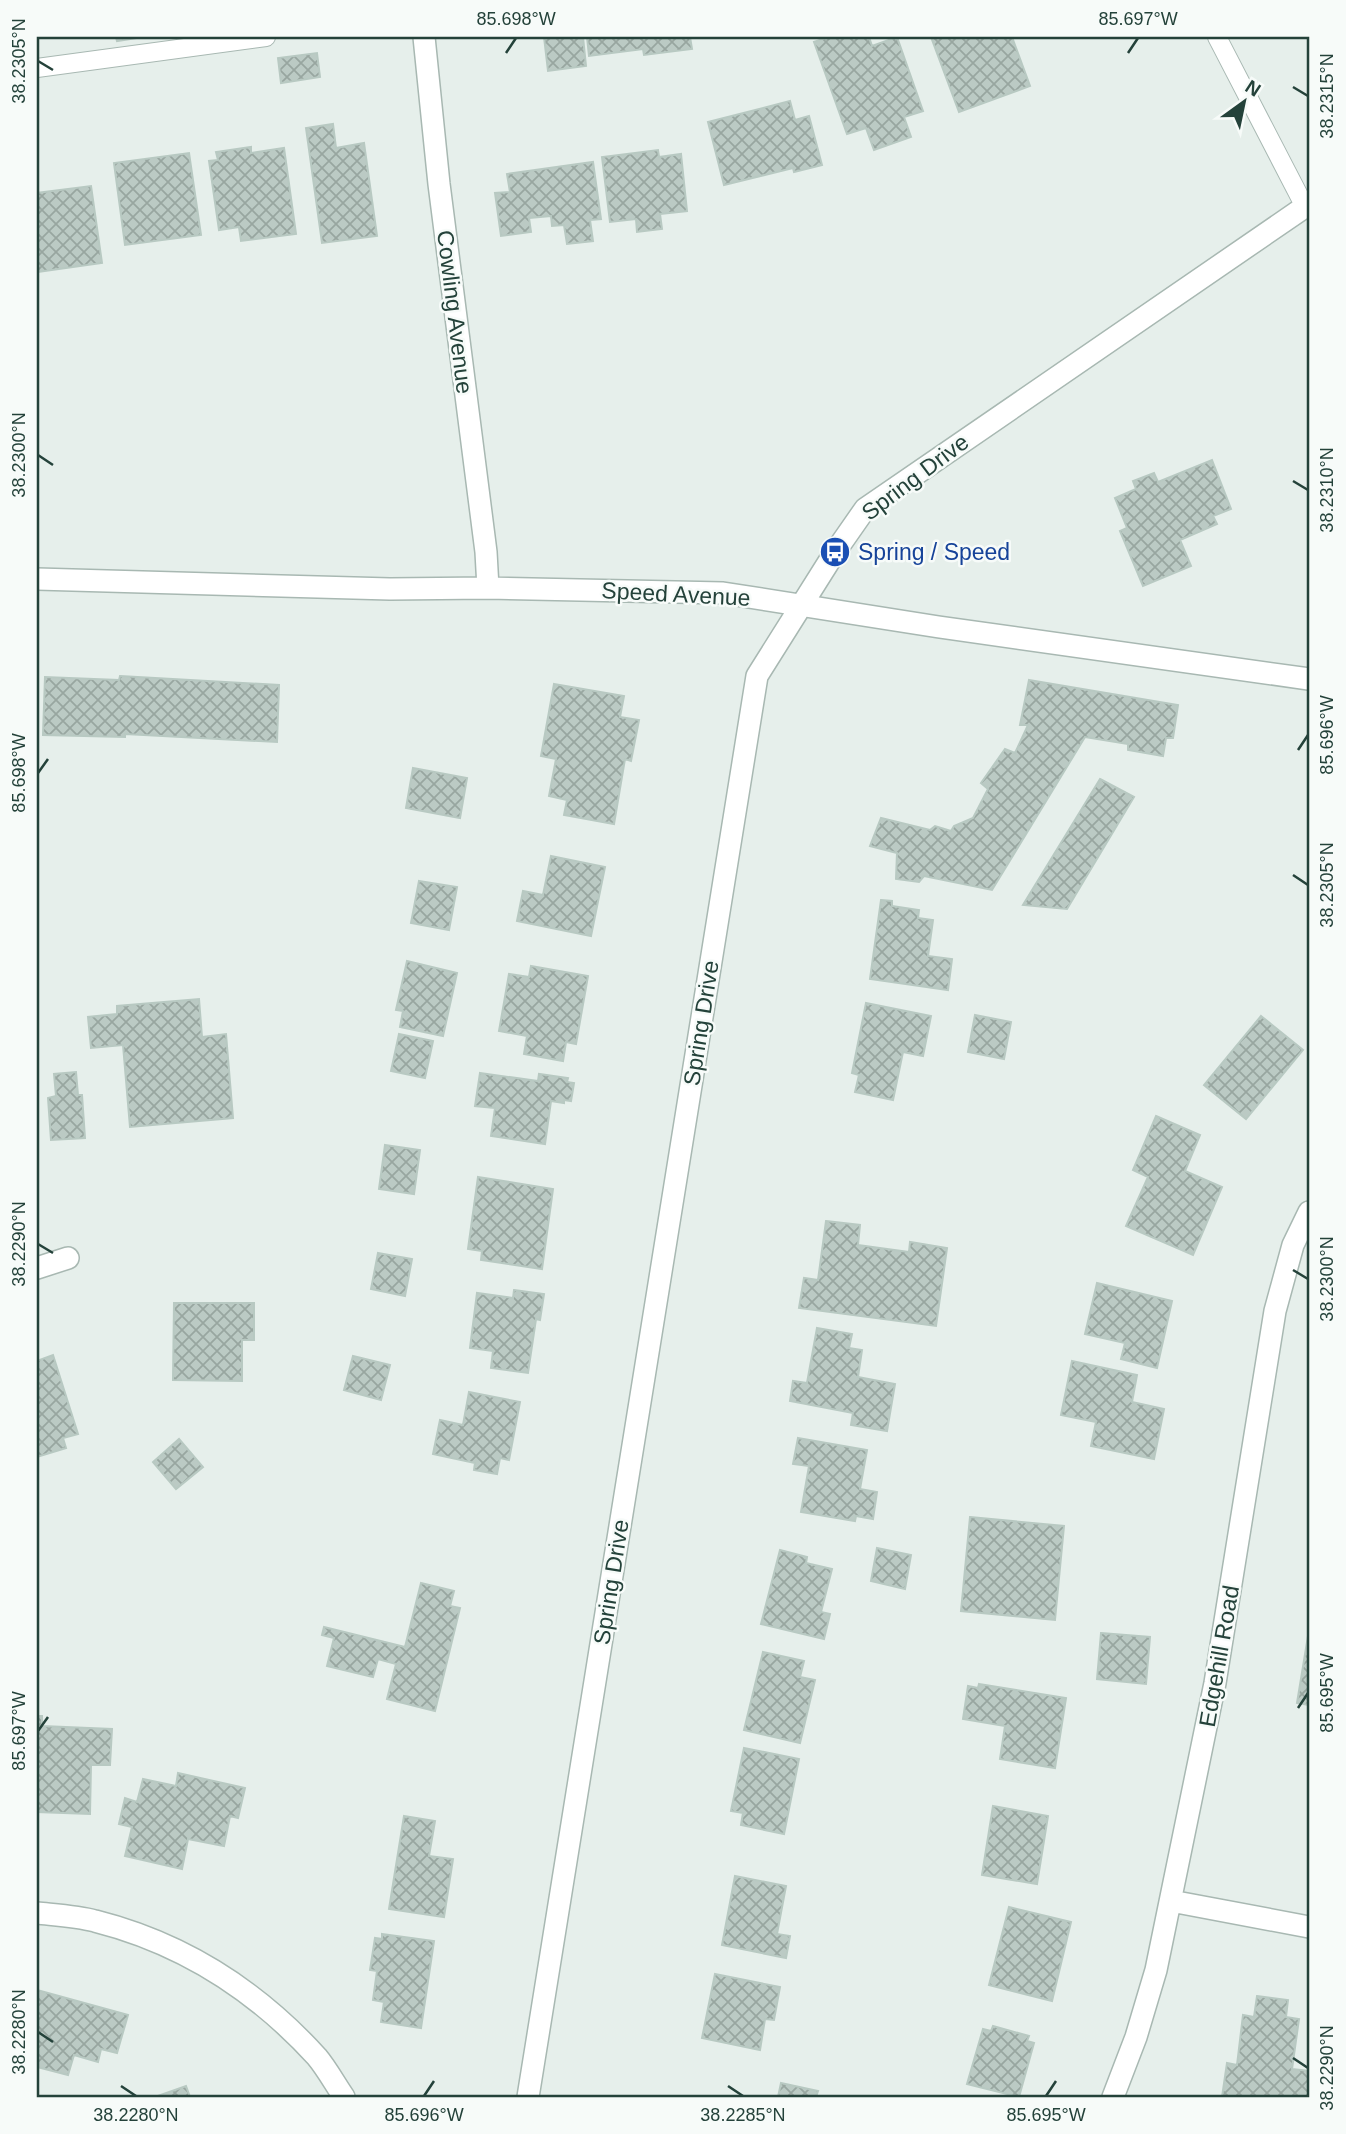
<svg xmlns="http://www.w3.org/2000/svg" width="1346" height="2134" font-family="Helvetica,sans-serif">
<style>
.building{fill:url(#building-cross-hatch);stroke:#b8c9c2;stroke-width:2}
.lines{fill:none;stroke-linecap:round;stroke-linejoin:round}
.lane-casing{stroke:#a8b8b2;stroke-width:20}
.street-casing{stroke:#a8b8b2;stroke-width:24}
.lane{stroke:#fff;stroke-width:18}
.street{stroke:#fff;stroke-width:21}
.ticks{fill:none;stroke:#24423a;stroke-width:2.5}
.labels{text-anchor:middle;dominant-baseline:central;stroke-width:5;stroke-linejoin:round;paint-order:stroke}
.street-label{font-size:23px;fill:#24423a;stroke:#f7fbf9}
.transit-label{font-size:23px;fill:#164399;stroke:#f7fbf9;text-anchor:start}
.neatline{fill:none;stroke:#24423a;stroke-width:2.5}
.ticks-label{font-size:18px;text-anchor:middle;fill:#24423a}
</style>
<defs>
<pattern id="building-cross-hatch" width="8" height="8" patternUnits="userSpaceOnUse" patternTransform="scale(1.75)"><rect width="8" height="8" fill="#bbcac4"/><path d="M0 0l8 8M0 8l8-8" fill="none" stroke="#98a6a0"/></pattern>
</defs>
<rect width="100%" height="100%" fill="#e6efeb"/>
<!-- building -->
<path class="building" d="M 116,37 L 143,37 L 117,41 Z
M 544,37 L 583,37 L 586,66 L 548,71 Z
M 587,37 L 690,37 L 692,49 L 644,55 L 643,49 L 589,56 Z
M 829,37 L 869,37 L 872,46 L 897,37 L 923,111 L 904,117 L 911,137 L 874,150 L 866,128 L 847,134 L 814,42 Z
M 931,37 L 1012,37 L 1030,86 L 959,112 Z
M 317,53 L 320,77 L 281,83 L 278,58 Z
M 790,101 L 795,120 L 809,116 L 822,165 L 794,172 L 793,168 L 724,185 L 708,122 Z
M 333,124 L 336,148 L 364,143 L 377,236 L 322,243 L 306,128 Z
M 251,147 L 251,153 L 284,148 L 296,234 L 241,241 L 239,227 L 219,230 L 209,161 L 218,160 L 216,152 Z
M 658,150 L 659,157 L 681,154 L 687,211 L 660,214 L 662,229 L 637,232 L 636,219 L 610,222 L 602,157 Z
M 189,153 L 201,235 L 125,245 L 114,163 Z
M 593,162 L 601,219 L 590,220 L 593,241 L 567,244 L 564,225 L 552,226 L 551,216 L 529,218 L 531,232 L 501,236 L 495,193 L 510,192 L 507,174 Z
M 91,186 L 102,263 L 37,272 L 37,193 Z
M 1212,460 L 1231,509 L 1213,516 L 1217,524 L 1180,540 L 1191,566 L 1143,586 L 1120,531 L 1127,528 L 1115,498 L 1136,489 L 1133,481 L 1154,473 L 1158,482 Z
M 120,676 L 279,685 L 277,742 L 125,734 L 125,737 L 43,735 L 45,677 L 119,680 Z
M 1029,680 L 1178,705 L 1173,738 L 1166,738 L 1163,756 L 1128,750 L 1128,744 L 1085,737 L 992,890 L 924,876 L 919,882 L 896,879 L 897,853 L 870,846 L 881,818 L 930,830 L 935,826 L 951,831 L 954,826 L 973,818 L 988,789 L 981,783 L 1005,749 L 1015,753 L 1028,725 L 1020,725 Z
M 554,684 L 624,696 L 620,717 L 639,720 L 631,761 L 625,759 L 614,824 L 564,815 L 567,800 L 549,796 L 556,759 L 541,756 Z
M 413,768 L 467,778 L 460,818 L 406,808 Z
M 1100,779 L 1134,797 L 1067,909 L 1023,905 Z
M 551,856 L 605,867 L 591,936 L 517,921 L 523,891 L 543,895 Z
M 419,881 L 457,887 L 449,930 L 411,923 Z
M 881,900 L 892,901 L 892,906 L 919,910 L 918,918 L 933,920 L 928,956 L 952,959 L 948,990 L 870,979 Z
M 407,961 L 457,973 L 443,1036 L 400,1027 L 403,1011 L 396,1010 Z
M 531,966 L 588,976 L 576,1044 L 566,1042 L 563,1061 L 524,1054 L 527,1036 L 499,1031 L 509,974 L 529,977 Z
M 199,999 L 202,1037 L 226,1034 L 233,1118 L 130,1127 L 123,1045 L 91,1048 L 88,1017 L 117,1014 L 117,1006 Z
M 866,1003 L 931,1016 L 923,1056 L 903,1052 L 893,1100 L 855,1092 L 859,1075 L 852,1073 Z
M 975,1015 L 1011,1022 L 1004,1059 L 968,1052 Z
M 1261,1016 L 1303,1050 L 1246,1119 L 1204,1085 Z
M 399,1034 L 433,1041 L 425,1078 L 391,1071 Z
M 76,1072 L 78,1095 L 82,1095 L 85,1138 L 51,1140 L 48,1098 L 56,1096 L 54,1074 Z
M 480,1073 L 538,1081 L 539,1074 L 568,1078 L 567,1082 L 574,1083 L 571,1101 L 564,1100 L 564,1103 L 551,1101 L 545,1144 L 491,1136 L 495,1108 L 475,1106 Z
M 1156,1116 L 1200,1135 L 1185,1171 L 1222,1187 L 1193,1255 L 1126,1226 L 1148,1177 L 1133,1170 Z
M 385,1145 L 420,1150 L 414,1194 L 379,1189 Z
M 478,1177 L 553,1189 L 542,1269 L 481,1260 L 482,1251 L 468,1249 Z
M 826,1221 L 860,1225 L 858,1245 L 909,1252 L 910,1242 L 947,1248 L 936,1326 L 799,1308 L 804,1278 L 818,1280 Z
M 378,1253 L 412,1259 L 405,1296 L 371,1289 Z
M 1097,1283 L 1172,1301 L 1157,1368 L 1121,1359 L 1125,1343 L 1085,1334 Z
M 514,1290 L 544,1294 L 540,1320 L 536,1319 L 528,1373 L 491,1368 L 493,1351 L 470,1348 L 477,1293 L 513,1298 Z
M 174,1303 L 254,1303 L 254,1340 L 242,1340 L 242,1381 L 173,1380 Z
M 817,1328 L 852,1334 L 849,1348 L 862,1350 L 858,1377 L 895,1384 L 887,1431 L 851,1425 L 853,1413 L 790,1401 L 793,1381 L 807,1383 Z
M 53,1355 L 78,1434 L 63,1438 L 66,1448 L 37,1457 L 37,1361 Z
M 353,1356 L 390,1365 L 381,1400 L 344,1390 Z
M 1072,1361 L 1137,1375 L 1132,1402 L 1164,1409 L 1154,1459 L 1091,1446 L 1096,1422 L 1061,1415 Z
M 469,1392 L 520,1402 L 509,1460 L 500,1458 L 497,1474 L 474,1470 L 475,1463 L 433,1454 L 440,1420 L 463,1425 Z
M 798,1438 L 867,1450 L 860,1489 L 877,1492 L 873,1519 L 856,1516 L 855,1521 L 801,1512 L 809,1466 L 793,1464 Z
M 179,1439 L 203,1467 L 176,1489 L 153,1462 Z
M 970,1517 L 1064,1526 L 1055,1620 L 961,1611 Z
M 877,1548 L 911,1555 L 905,1589 L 871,1581 Z
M 780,1550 L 807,1557 L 806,1563 L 832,1569 L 821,1612 L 830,1614 L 824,1639 L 761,1624 Z
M 421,1583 L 454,1591 L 450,1606 L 460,1608 L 435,1711 L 387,1699 L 396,1664 L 378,1659 L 373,1677 L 327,1666 L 334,1638 L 322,1635 L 324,1627 L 405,1647 Z
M 1309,1630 L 1309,1705 L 1297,1703 Z
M 1101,1633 L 1150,1637 L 1146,1684 L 1097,1679 Z
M 763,1652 L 804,1661 L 800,1677 L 815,1680 L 800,1743 L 744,1730 Z
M 979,1684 L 1066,1698 L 1055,1768 L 1000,1759 L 1005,1726 L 963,1719 L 968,1686 L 978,1688 Z
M 37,1716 L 42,1716 L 42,1726 L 112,1729 L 110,1765 L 91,1765 L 90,1814 L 37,1812 Z
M 744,1748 L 799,1759 L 784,1834 L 741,1825 L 743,1813 L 731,1811 Z
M 178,1773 L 245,1788 L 238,1818 L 230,1816 L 224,1846 L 188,1839 L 182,1869 L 125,1856 L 132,1827 L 119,1824 L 125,1798 L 137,1802 L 143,1779 L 176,1786 Z
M 993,1806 L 1048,1816 L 1037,1884 L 982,1875 Z
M 404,1816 L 435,1821 L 429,1856 L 453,1859 L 444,1917 L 389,1909 Z
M 735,1876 L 786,1886 L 777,1934 L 790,1936 L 786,1958 L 722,1945 Z
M 1009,1907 L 1071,1922 L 1052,2001 L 989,1985 Z
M 382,1934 L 434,1941 L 421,2028 L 381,2022 L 384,2002 L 373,2000 L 377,1971 L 370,1970 L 375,1938 L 382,1939 Z
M 715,1974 L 780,1987 L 774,2020 L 765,2019 L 760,2050 L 702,2038 Z
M 37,1990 L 128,2015 L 117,2053 L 101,2049 L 98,2062 L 74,2055 L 68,2075 L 37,2067 Z
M 1257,1996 L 1288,2000 L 1286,2017 L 1299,2019 L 1292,2069 L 1309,2071 L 1309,2097 L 1222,2097 L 1227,2063 L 1237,2065 L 1243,2015 L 1254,2017 Z
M 993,2026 L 1029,2036 L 1027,2041 L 1034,2043 L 1019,2097 L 967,2084 L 983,2029 L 991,2031 Z
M 781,2083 L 818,2091 L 816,2097 L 778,2097 Z
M 186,2086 L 190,2097 L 155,2097 Z"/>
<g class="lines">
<!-- lane casing -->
<g class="lane-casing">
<path id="lane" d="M 1217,37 L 1305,207
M 37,68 L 266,37"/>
</g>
<!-- street casing -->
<g class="street-casing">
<path id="street" d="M 424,37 L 439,184 L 486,552 L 488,588
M 37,579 L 390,589 L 488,588 L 723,593 L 939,627 L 1309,679
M 37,1268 L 68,1258
M 1171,1901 L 1309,1927
M 37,1913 C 56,1915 77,1916 95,1921 C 182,1943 257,1991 317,2057 C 327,2069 335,2084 344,2097
M 528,2097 L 757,676 L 835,552 L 865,509 L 1309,204
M 1113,2097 L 1136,2037 L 1156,1970 L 1215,1683 L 1275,1311 L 1293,1245 L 1309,1212"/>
</g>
<!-- lane -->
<use href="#lane" class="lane"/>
<!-- street -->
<use href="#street" class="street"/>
</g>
<!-- ticks -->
<path class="ticks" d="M 506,53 L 516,38M 1128,53 L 1138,38M 38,61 L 53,70M 1293,87 L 1308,96M 38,455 L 53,465M 1293,481 L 1308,490M 1298,750 L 1308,735M 38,773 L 48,759M 1293,875 L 1308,885M 38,1244 L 53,1253M 1293,1270 L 1308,1279M 1298,1708 L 1308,1693M 38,1731 L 48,1717M 38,2032 L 53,2042M 1293,2058 L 1308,2068M 121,2086 L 136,2096M 728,2086 L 743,2096M 424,2096 L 434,2081M 1046,2096 L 1056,2081"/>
<!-- icons -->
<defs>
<g id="bus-disc" transform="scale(1.575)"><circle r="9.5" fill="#1a4fb4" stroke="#f7fbf9"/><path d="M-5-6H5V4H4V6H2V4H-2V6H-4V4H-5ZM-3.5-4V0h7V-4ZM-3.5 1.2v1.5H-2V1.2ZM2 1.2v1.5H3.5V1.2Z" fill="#fff"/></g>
</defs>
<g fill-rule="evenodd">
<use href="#bus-disc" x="835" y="552"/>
</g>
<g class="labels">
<!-- street labels -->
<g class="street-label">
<text transform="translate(455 312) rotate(83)">Cowling Avenue</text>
<text transform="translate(915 477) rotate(-37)">Spring Drive</text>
<text transform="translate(676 594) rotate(3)">Speed Avenue</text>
<text transform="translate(701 1023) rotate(-81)">Spring Drive</text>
<text transform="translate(611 1582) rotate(-81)">Spring Drive</text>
<text transform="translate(1219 1656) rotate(-80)">Edgehill Road</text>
</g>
<!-- transit labels -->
<g class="transit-label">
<text x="858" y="552">Spring / Speed</text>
</g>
</g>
<!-- border -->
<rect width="1346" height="2134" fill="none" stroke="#f7fbf9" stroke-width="77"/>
<!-- north arrow -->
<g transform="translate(1244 102) rotate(33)" stroke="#f7fbf9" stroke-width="5" paint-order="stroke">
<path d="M0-5L12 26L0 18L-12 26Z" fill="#24423a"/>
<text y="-10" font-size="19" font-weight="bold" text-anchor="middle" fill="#24423a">N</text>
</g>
<rect x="38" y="38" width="1270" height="2058" class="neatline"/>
<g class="ticks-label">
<text x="516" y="25">85.698°W</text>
<text x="1138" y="25">85.697°W</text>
<text transform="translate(19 61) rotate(-90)" y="6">38.2305°N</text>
<text transform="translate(1327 96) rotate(-90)" y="6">38.2315°N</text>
<text transform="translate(19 455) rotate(-90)" y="6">38.2300°N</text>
<text transform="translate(1327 490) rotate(-90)" y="6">38.2310°N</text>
<text transform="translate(1327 735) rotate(-90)" y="6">85.696°W</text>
<text transform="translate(19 773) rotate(-90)" y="6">85.698°W</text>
<text transform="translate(1327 885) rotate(-90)" y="6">38.2305°N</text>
<text transform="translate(19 1244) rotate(-90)" y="6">38.2290°N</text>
<text transform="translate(1327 1279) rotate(-90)" y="6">38.2300°N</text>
<text transform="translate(1327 1693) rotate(-90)" y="6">85.695°W</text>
<text transform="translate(19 1731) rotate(-90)" y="6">85.697°W</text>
<text transform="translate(19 2032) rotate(-90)" y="6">38.2280°N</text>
<text transform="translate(1327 2068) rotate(-90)" y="6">38.2290°N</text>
<text x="136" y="2121">38.2280°N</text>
<text x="424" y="2121">85.696°W</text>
<text x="743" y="2121">38.2285°N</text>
<text x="1046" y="2121">85.695°W</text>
</g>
</svg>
